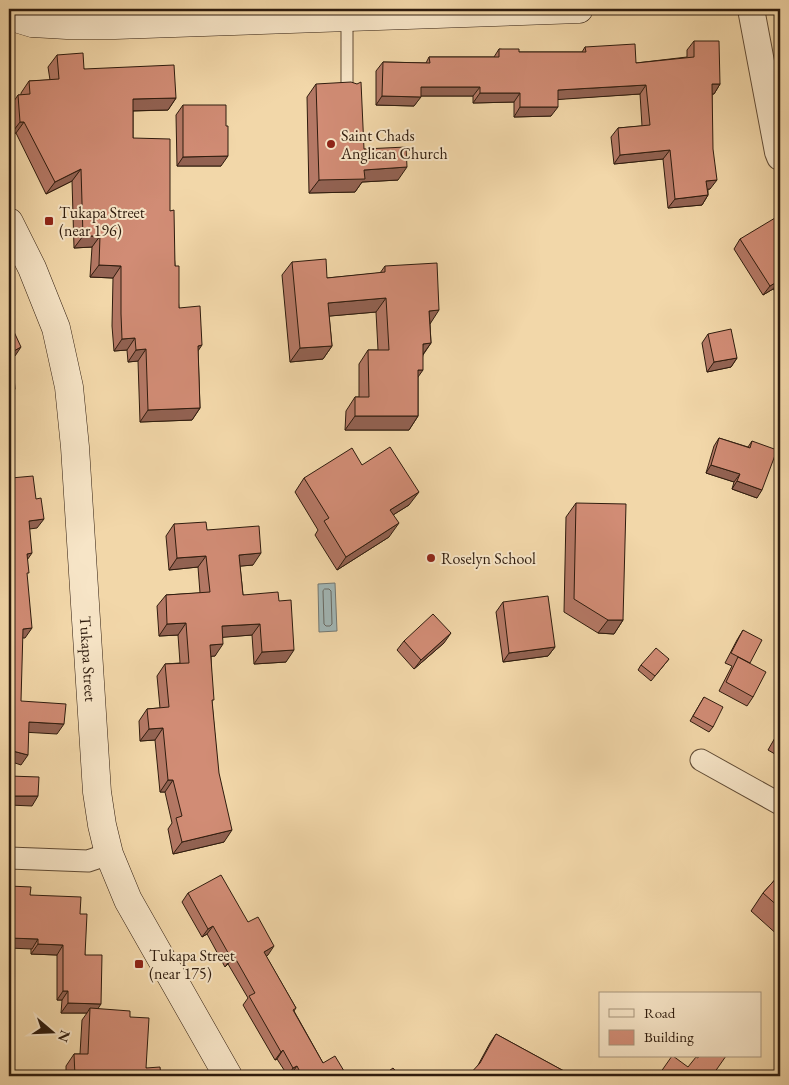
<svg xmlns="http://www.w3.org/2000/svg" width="789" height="1085" font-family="'EB Garamond',serif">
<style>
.water{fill:#a1b6b5;stroke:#737872}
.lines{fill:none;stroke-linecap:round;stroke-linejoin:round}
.shore{stroke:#686962;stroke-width:1}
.service-casing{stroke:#604b35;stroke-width:13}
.minor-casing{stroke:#604b35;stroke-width:23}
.tertiary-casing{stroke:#604b35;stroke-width:28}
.secondary-casing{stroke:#2f1c0e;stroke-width:29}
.service{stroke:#f7e5c7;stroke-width:11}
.minor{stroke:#f7e5c7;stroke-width:21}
.tertiary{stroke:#f7e5c7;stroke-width:26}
.secondary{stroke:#f7e5c7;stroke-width:28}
.wall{fill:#b47865;stroke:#2f1c0e}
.shaded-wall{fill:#926252;stroke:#2f1c0e}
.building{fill:#d18c75;stroke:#2f1c0e}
.poi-dot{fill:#8f2418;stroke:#f7e5c7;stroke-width:2}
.labels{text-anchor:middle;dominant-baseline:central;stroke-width:4;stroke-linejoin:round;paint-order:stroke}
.poi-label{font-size:16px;fill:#2f1c0e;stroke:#f7e5c7;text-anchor:start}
.street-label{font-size:16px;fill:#2f1c0e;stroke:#f7e5c7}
</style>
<rect width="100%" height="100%" fill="#f2d7a9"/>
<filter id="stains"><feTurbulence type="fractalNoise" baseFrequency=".004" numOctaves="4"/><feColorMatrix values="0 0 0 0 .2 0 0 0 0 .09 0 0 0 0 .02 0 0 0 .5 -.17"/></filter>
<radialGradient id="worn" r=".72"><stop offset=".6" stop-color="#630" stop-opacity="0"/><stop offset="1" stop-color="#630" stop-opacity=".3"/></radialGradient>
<!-- water -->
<path class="water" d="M 335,583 L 337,631 L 319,632 L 318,584 Z"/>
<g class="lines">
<!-- shore -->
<path class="shore" d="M 325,589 L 329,589 L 331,591 L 332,624 L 330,626 L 326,626 L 324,624 L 323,591 Z"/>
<!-- service casing -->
<g class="service-casing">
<path id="service" d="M 347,90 L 347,17"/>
</g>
<!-- minor casing -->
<g class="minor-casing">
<path id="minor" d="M 701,760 L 780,804
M 9,858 L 88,861 L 109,854"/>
</g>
<!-- tertiary casing -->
<g class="tertiary-casing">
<path id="tertiary" d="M 751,9 L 778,152 L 780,157"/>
</g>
<!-- secondary casing -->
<g class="secondary-casing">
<g id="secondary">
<path d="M 9,16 L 32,23 L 67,25 L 115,25 L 579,9"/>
<path id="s1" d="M 9,222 L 32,268 L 56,328 L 69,387 L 75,447 L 97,792 L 102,825 L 109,854 L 128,900 L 228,1076"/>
</g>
</g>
<!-- service -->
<use href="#service" class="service"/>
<!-- minor -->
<use href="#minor" class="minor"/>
<!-- tertiary -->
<use href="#tertiary" class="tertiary"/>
<!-- secondary -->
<use href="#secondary" class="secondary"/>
</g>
<!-- wall -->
<path class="wall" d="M 694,41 L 720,84 L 714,94 L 712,94 L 710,189 L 708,189 L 708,195 L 702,205 L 668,208 L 663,159 L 614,164 L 611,137 L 618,128 L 642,126 L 640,94 L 558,99 L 551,116 L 514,117 L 514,102 L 473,103 L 473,96 L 421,96 L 414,106 L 376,105 L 376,71 L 383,62 L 426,63 L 429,57 L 494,57 L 499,49 L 519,52 L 582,52 L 585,47 L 636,63 L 687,57 L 687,50 Z
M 57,55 L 84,69 L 176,98 L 168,110 L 133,111 L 133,138 L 170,211 L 179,308 L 198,351 L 200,408 L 192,420 L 140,422 L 138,361 L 128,362 L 127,350 L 114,351 L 112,326 L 113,278 L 90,277 L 92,247 L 74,248 L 72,181 L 46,194 L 16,133 L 11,134 L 10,107 L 18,95 L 21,95 L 21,93 L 29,81 L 50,80 L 48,67 Z
M 316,84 L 364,149 L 398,180 L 362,182 L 355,192 L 309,193 L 307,97 Z
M 183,105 L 221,166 L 177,166 L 176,115 Z
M 780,226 L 780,297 L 773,289 L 763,295 L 734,249 L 740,239 Z
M 292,262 L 327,278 L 380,273 L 385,266 L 430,324 L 431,343 L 423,355 L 418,376 L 418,416 L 409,430 L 345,430 L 346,411 L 355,397 L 359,397 L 359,364 L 368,350 L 378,350 L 376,312 L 329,316 L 332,346 L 323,359 L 290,362 L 282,275 Z
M 708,334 L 737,358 L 731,367 L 707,372 L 702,343 Z
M 719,438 L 748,447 L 752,441 L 757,498 L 732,489 L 734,482 L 706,473 L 714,446 Z
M 362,465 L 409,505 L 393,515 L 389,537 L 337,570 L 315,535 L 318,530 L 295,492 L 304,478 Z
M 576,503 L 623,620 L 614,634 L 598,633 L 564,612 L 566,517 Z
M 174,524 L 207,530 L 253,565 L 240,566 L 243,595 L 279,601 L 286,662 L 254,664 L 252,635 L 223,637 L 215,656 L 211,656 L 212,703 L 224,842 L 173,854 L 168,829 L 172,823 L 165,792 L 160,792 L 155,740 L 140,741 L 139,721 L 147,709 L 160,708 L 157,676 L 165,664 L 180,663 L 178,635 L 159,636 L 157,606 L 166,595 L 200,593 L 198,567 L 169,570 L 166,536 Z
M 503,602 L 555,647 L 548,656 L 503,662 L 496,612 Z
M 743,630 L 749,663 L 753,697 L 747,706 L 719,691 L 732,666 L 725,663 L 737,640 Z
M 404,641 L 444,643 L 414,669 L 397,650 Z
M 669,659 L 651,681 L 638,670 L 641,665 Z
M 704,697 L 713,727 L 709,732 L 690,721 Z
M 780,729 L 780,757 L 768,750 Z
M 780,874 L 780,937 L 751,911 L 763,893 Z
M 188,893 L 248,922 L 268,955 L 266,956 L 296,1008 L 294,1011 L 323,1063 L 347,1076 L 292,1076 L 291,1074 L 288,1076 L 277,1059 L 275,1060 L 243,1005 L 248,998 L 228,964 L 225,967 L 207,934 L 202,937 L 182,902 Z
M 30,895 L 80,914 L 85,955 L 98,1009 L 130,1017 L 146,1068 L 161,1076 L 66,1076 L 66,1066 L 74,1054 L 80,1054 L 82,1020 L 87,1013 L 61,1013 L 62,1000 L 57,1000 L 57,955 L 31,954 Z
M 496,1034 L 573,1076 L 477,1067 L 490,1043 Z"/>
<!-- shaded-wall -->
<path class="shaded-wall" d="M 712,84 L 720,84 L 714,94 L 705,94 Z
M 646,85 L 640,94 L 551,100 L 558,90 Z
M 421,87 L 480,87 L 473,96 L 415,96 Z
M 480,93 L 520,93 L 514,102 L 473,103 Z
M 382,96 L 421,97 L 414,106 L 376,105 Z
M 176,98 L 168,110 L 125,111 L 133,99 Z
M 520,107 L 558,107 L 551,116 L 514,117 Z
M 20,122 L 24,122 L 16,133 L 11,134 Z
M 670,150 L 663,159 L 614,164 L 620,155 Z
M 228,156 L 221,166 L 177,166 L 183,157 Z
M 407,167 L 398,180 L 362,182 L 355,192 L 309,193 L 319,180 L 364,170 Z
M 81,169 L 72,181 L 46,194 L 55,182 Z
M 717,180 L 710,189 L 700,190 L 706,181 Z
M 708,195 L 702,205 L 668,208 L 675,199 Z
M 83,236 L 100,236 L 92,247 L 74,248 Z
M 99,265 L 121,266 L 113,278 L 90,277 Z
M 780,280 L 773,289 L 763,295 L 770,286 Z
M 386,298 L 376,312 L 319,317 L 328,303 Z
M 439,310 L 430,324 L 429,311 Z
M 135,338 L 127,350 L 114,351 L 122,339 Z
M 431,343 L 421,357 L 423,344 Z
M 202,345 L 194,357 L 198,346 Z
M 332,346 L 323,359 L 290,362 L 300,348 Z
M 21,347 L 15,356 L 9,360 L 12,352 Z
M 146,349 L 138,361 L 128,362 L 136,350 Z
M 737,358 L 731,367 L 707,372 L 714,362 Z
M 418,370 L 423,370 L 413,384 Z
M 9,389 L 15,389 L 9,398 Z
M 200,408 L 192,420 L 140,422 L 148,410 Z
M 355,416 L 418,416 L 409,430 L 345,430 Z
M 711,465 L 740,474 L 734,482 L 706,473 Z
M 737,481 L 762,490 L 757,498 L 732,489 Z
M 419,492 L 409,505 L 380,523 L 390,510 Z
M 44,519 L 37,528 L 22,530 L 29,521 Z
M 399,523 L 389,537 L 337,570 L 346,557 Z
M 32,553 L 25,563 L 27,554 Z
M 261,553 L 253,565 L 231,567 L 239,555 Z
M 206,556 L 198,567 L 169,570 L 177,558 Z
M 608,620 L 623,620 L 614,634 L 598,633 Z
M 186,623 L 178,635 L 159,636 L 167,624 Z
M 260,624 L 252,635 L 214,638 L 222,626 Z
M 32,628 L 25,638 L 16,638 L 23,629 Z
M 451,633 L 444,643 L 414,669 L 421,660 Z
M 223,644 L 215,656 L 202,657 L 210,645 Z
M 555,647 L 548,656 L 503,662 L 509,653 Z
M 294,650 L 286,662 L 254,664 L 262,652 Z
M 29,722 L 64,724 L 57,734 L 22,732 Z
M 163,728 L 155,740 L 140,741 L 149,729 Z
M 9,750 L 28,755 L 21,765 L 9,761 Z
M 168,780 L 173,780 L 165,792 L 160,792 Z
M 9,796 L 38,796 L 32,806 L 9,805 Z
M 232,830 L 224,842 L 173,854 L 182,842 Z
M 213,926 L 207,934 L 202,937 L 208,929 Z
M 9,938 L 38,939 L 32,949 L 9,948 Z
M 38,944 L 63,945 L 57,955 L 31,954 Z
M 274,946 L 268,955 L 258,961 L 264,952 Z
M 234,956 L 228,964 L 225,967 L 231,958 Z
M 63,991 L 68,991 L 62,1000 L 57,1000 Z
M 68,1003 L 101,1004 L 95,1013 L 90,1008 L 87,1013 L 61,1013 Z
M 283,1050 L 277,1059 L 275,1060 L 281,1052 Z
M 297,1066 L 291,1074 L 288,1076 L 293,1068 Z"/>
<!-- building -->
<path class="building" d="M 694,41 L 719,41 L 720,84 L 712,84 L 713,149 L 717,180 L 706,181 L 708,195 L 675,199 L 670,150 L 620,155 L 618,128 L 650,125 L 646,85 L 558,90 L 558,107 L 520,107 L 520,93 L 480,93 L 480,87 L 421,87 L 421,97 L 382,96 L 383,62 L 430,63 L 429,57 L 499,57 L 499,49 L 519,49 L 519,52 L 586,52 L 585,47 L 635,44 L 636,63 L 694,57 Z
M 83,53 L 84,69 L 174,65 L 176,98 L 133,99 L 133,138 L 170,139 L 170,211 L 174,210 L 175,266 L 179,266 L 179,308 L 200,306 L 202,345 L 198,346 L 200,408 L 148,410 L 146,349 L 136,350 L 135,338 L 122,339 L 121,314 L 121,266 L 99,265 L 100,236 L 83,236 L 81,169 L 55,182 L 24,122 L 20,122 L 18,95 L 30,94 L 29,81 L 59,79 L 57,55 Z
M 351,82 L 357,84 L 361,82 L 364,149 L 406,147 L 407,167 L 364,170 L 365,179 L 319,180 L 316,84 Z
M 183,105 L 226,105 L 226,126 L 228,126 L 228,156 L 183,157 Z
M 775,218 L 780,226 L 780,280 L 770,286 L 740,239 Z
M 326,259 L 327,278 L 385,272 L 385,266 L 437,263 L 439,310 L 429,311 L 431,343 L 423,344 L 423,370 L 418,370 L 418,416 L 355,416 L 355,397 L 369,397 L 368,350 L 389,350 L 386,298 L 328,303 L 332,346 L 300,348 L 292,262 Z
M 9,321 L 21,347 L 12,352 L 15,389 L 9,389 Z
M 731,329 L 737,358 L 714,362 L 708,334 Z
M 719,438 L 750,448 L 752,441 L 777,450 L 762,490 L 737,481 L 740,474 L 711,465 Z
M 390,447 L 419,492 L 390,510 L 399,523 L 346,557 L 324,521 L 329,518 L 304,478 L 352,448 L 362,465 Z
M 33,476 L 36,499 L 41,498 L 44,519 L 29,521 L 32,553 L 27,554 L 29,573 L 27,573 L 32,628 L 23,629 L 21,701 L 66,704 L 64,724 L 29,722 L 28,755 L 9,750 L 9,477 L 11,477 L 11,478 Z
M 576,503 L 626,504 L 623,620 L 608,620 L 574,599 Z
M 206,522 L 207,530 L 259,526 L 261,553 L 239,555 L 243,595 L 278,592 L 279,601 L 291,600 L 294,650 L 262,652 L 260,624 L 222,626 L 223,644 L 210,645 L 214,700 L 212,700 L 219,773 L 232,830 L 182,842 L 176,818 L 182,816 L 173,780 L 168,780 L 163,728 L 149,729 L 147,709 L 169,707 L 165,664 L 189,663 L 186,623 L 167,624 L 166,595 L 210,592 L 206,556 L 177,558 L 174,524 Z
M 548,596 L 555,647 L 509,653 L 503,602 Z
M 433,614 L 451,633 L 421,660 L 404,641 Z
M 743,630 L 762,640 L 750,663 L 731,653 Z
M 656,648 L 669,659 L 655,676 L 641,665 Z
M 738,657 L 766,672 L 753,697 L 726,682 Z
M 704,697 L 723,707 L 713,727 L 693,716 Z
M 780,731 L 780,744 L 775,741 Z
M 9,776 L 39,777 L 38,796 L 9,796 Z
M 780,874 L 780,908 L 763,893 Z
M 221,875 L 248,922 L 258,917 L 274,946 L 264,952 L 296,1008 L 293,1010 L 323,1063 L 335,1056 L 347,1076 L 302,1076 L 297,1066 L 293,1068 L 283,1050 L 281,1052 L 249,996 L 255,993 L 234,956 L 231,958 L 213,926 L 208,929 L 188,893 Z
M 9,886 L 31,887 L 30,895 L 81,897 L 80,914 L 87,914 L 85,955 L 102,955 L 101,1004 L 68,1003 L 68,991 L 63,991 L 63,945 L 38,944 L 38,939 L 9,938 Z
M 90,1008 L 130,1011 L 130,1017 L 149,1018 L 146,1068 L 160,1067 L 161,1076 L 75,1076 L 74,1054 L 88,1054 Z
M 496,1034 L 573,1076 L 468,1076 L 480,1063 Z
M 672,1056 L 673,1056 L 688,1067 L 696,1057 L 698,1058 L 699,1056 L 726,1056 L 712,1076 L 658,1076 Z
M 393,1068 L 400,1076 L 382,1076 Z"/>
<!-- markers -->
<g class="poi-dot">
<circle cx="331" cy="144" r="5"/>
<rect x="44" y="216" width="10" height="10" rx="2.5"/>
<circle cx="431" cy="558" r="5"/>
<rect x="134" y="959" width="10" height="10" rx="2.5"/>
</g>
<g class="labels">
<!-- poi labels -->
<g class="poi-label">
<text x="341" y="135">Saint Chads<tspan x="341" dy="18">Anglican Church</tspan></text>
<text x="59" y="212">Tukapa Street<tspan x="59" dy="18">(near 196)</tspan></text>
<text x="441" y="558">Roselyn School</text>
<text x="149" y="955">Tukapa Street<tspan x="149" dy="18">(near 175)</tspan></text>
</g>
<!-- street labels -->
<g class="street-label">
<text stroke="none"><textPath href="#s1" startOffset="449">Tukapa Street</textPath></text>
</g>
</g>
<!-- margin -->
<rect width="789" height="1085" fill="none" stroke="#f2d7a9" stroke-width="30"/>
<rect x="10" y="10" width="769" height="1065" fill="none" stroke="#2f1c0e" stroke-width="2.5"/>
<rect x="15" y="15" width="759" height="1055" fill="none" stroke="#2f1c0e"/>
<!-- legend -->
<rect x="599" y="992" width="162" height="65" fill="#f7e5c7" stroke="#a7957d"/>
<rect x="609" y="1009" width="25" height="8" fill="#f7e5c7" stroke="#a7957d"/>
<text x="644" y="1018" font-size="15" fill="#2f1c0e">Road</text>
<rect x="609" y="1030" width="25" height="15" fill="#d18c75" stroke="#a7957d"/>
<text x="644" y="1042" font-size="15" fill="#2f1c0e">Building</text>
<!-- north arrow -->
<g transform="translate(52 1032) rotate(109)" stroke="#f7e5c7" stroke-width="4" paint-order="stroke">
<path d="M0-4L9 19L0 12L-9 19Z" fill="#2f1c0e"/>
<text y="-8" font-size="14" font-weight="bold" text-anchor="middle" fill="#2f1c0e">N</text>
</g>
<rect width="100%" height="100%" filter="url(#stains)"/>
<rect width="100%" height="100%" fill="url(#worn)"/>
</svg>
